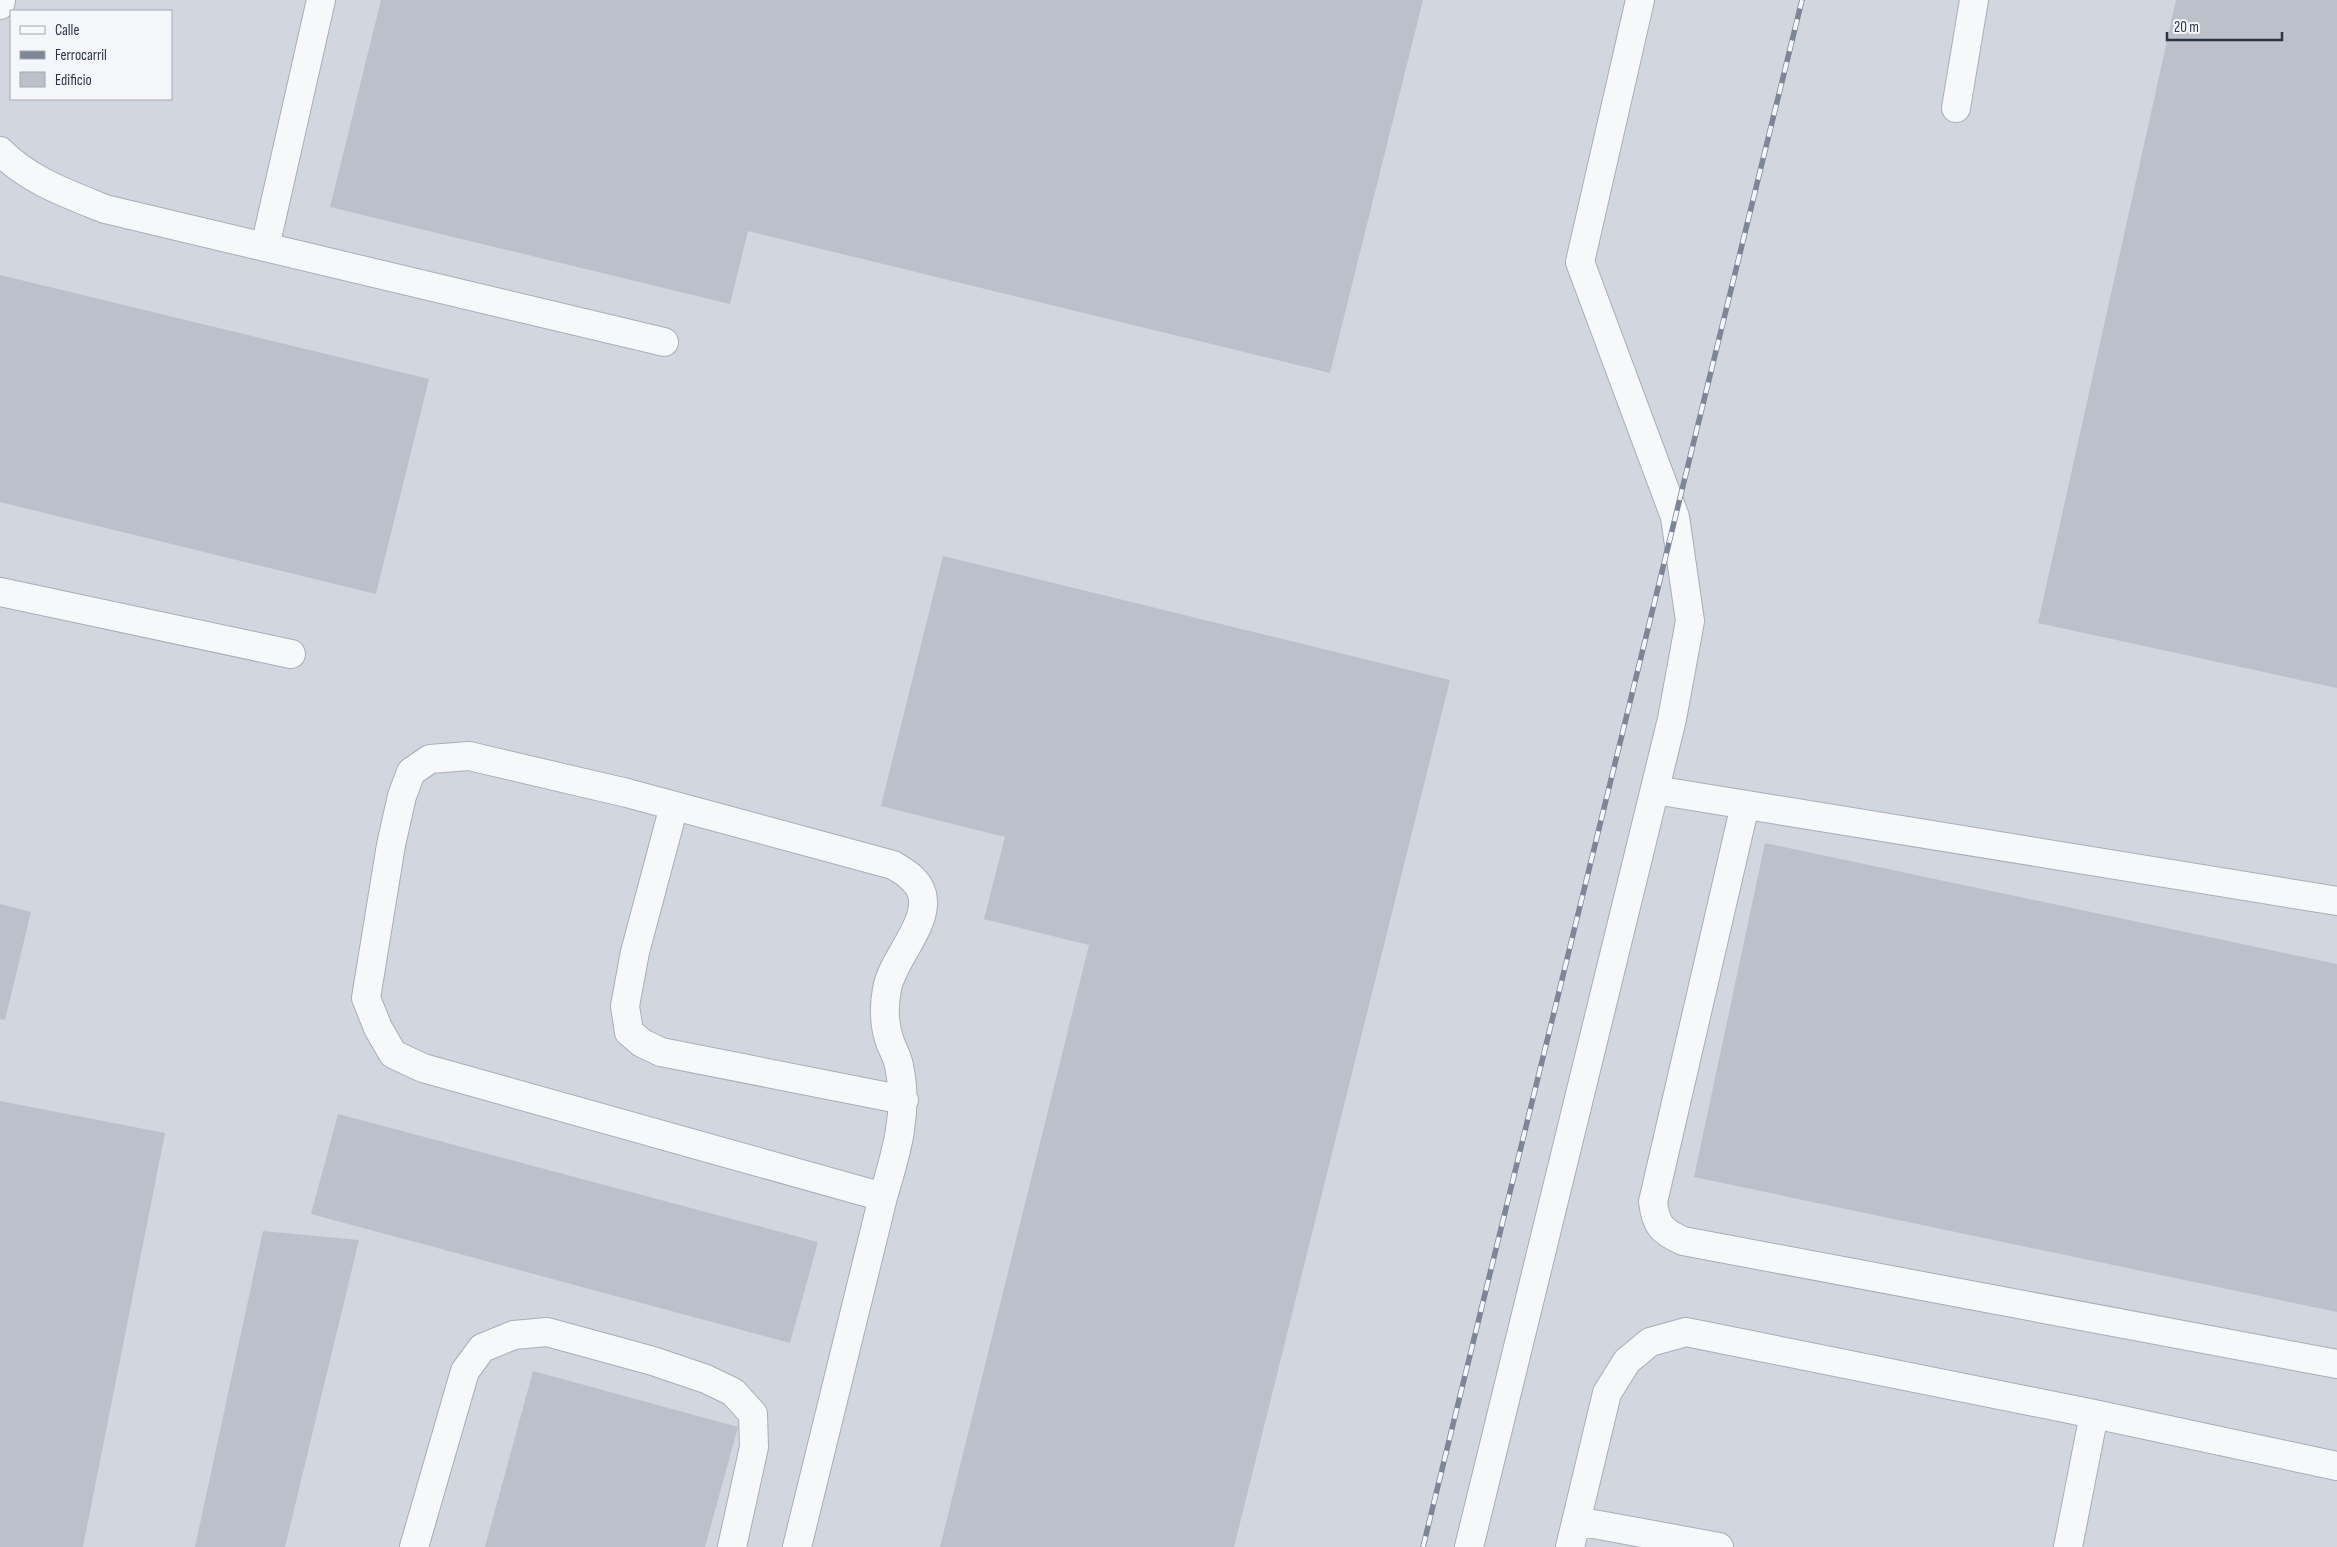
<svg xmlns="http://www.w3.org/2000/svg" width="2337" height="1547" font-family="'Sofia Sans Condensed',sans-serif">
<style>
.built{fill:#d2d6de;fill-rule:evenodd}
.building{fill:#bbc0ca}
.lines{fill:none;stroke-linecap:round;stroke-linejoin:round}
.minor-casing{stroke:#a9aeb7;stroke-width:30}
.minor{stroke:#f7f8fa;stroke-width:28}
.rail-casing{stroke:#7d8696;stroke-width:5.5}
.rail{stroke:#f4f6f9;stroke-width:4;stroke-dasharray:11;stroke-linecap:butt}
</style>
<rect width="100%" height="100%" fill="#e4e7ec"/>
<!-- built -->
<path class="built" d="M 0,0 L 2337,0 L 2337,1547 L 0,1547 ZM 11,11 L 171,11 L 171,99 L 11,99 Z"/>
<!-- building -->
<path class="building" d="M 381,0 L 1423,0 L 1330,373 L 748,231 L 730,304 L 330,207 Z
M 2176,0 L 2337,0 L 2337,688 L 2038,623 Z
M 0,275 L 429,379 L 376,594 L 0,502 Z
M 943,556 L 1450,680 L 1234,1547 L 940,1547 L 1089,945 L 984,919 L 1005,837 L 881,806 Z
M 1765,843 L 2337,964 L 2337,1312 L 1694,1177 Z
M 0,904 L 31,912 L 5,1020 L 0,1019 Z
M 0,1101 L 165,1133 L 83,1547 L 0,1547 Z
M 338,1114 L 818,1242 L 790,1343 L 311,1214 Z
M 263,1231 L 359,1240 L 285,1547 L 195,1547 Z
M 533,1371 L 738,1427 L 705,1547 L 485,1547 Z"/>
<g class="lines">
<!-- minor casing -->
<g class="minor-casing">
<path id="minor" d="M 0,5 L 1,0
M 1956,108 L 1974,0
M 0,151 C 28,180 68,194 105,209 L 664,342
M 265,247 L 321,0
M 0,592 L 291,654
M 1655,790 L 2337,901
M 1745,805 L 1653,1202 C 1656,1225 1661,1231 1683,1241 L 2337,1364
M 674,806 L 635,952 L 625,1006 L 629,1032 L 642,1043 L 661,1052 L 904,1100
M 1577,1521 L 1719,1547
M 414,1547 L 465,1371 L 482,1348 L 514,1335 L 547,1332 L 653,1361 L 706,1379 L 733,1392 L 753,1414 L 754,1447 L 732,1547
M 797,1547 L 883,1197 C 896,1154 909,1112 899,1066 C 898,1058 893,1050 890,1042 C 884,1025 884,1005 887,989 C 892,959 930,924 922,894 C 918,880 905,872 893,865 L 627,793 L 469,756 L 430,759 L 411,772 L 402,796 L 391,845 L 366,998 L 378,1028 L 393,1054 L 423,1068 L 883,1197
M 1469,1547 L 1672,719 L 1690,621 L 1675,517 L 1580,262 L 1640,0
M 1570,1547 L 1607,1393 L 1627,1361 L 1650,1342 L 1686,1332 L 2094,1414 L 2337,1466
M 2068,1547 L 2094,1414"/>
</g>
<!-- minor -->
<use href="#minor" class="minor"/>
<!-- rail casing -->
<g class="rail-casing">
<path id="rail" d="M 1423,1547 L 1802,0"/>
</g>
<!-- rail -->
<use href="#rail" class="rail"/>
</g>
<!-- legend -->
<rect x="10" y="10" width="162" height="90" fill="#f4f6f9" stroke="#a4a8b1"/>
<rect x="20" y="26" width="25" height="8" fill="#f7f8fa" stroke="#a4a8b1"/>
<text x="55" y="35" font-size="15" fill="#2b3445">Calle</text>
<rect x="20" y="51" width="25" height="8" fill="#7d8696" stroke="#a4a8b1"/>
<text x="55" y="60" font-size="15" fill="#2b3445">Ferrocarril</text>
<rect x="20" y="72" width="25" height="15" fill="#bbc0ca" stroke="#a4a8b1"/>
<text x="55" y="85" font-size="15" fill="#2b3445">Edificio</text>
<!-- scale -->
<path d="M2167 32v8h115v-8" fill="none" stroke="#2b3445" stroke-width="2.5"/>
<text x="2174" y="32" font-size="15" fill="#2b3445" stroke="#f4f6f9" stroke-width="4" paint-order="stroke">20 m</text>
</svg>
